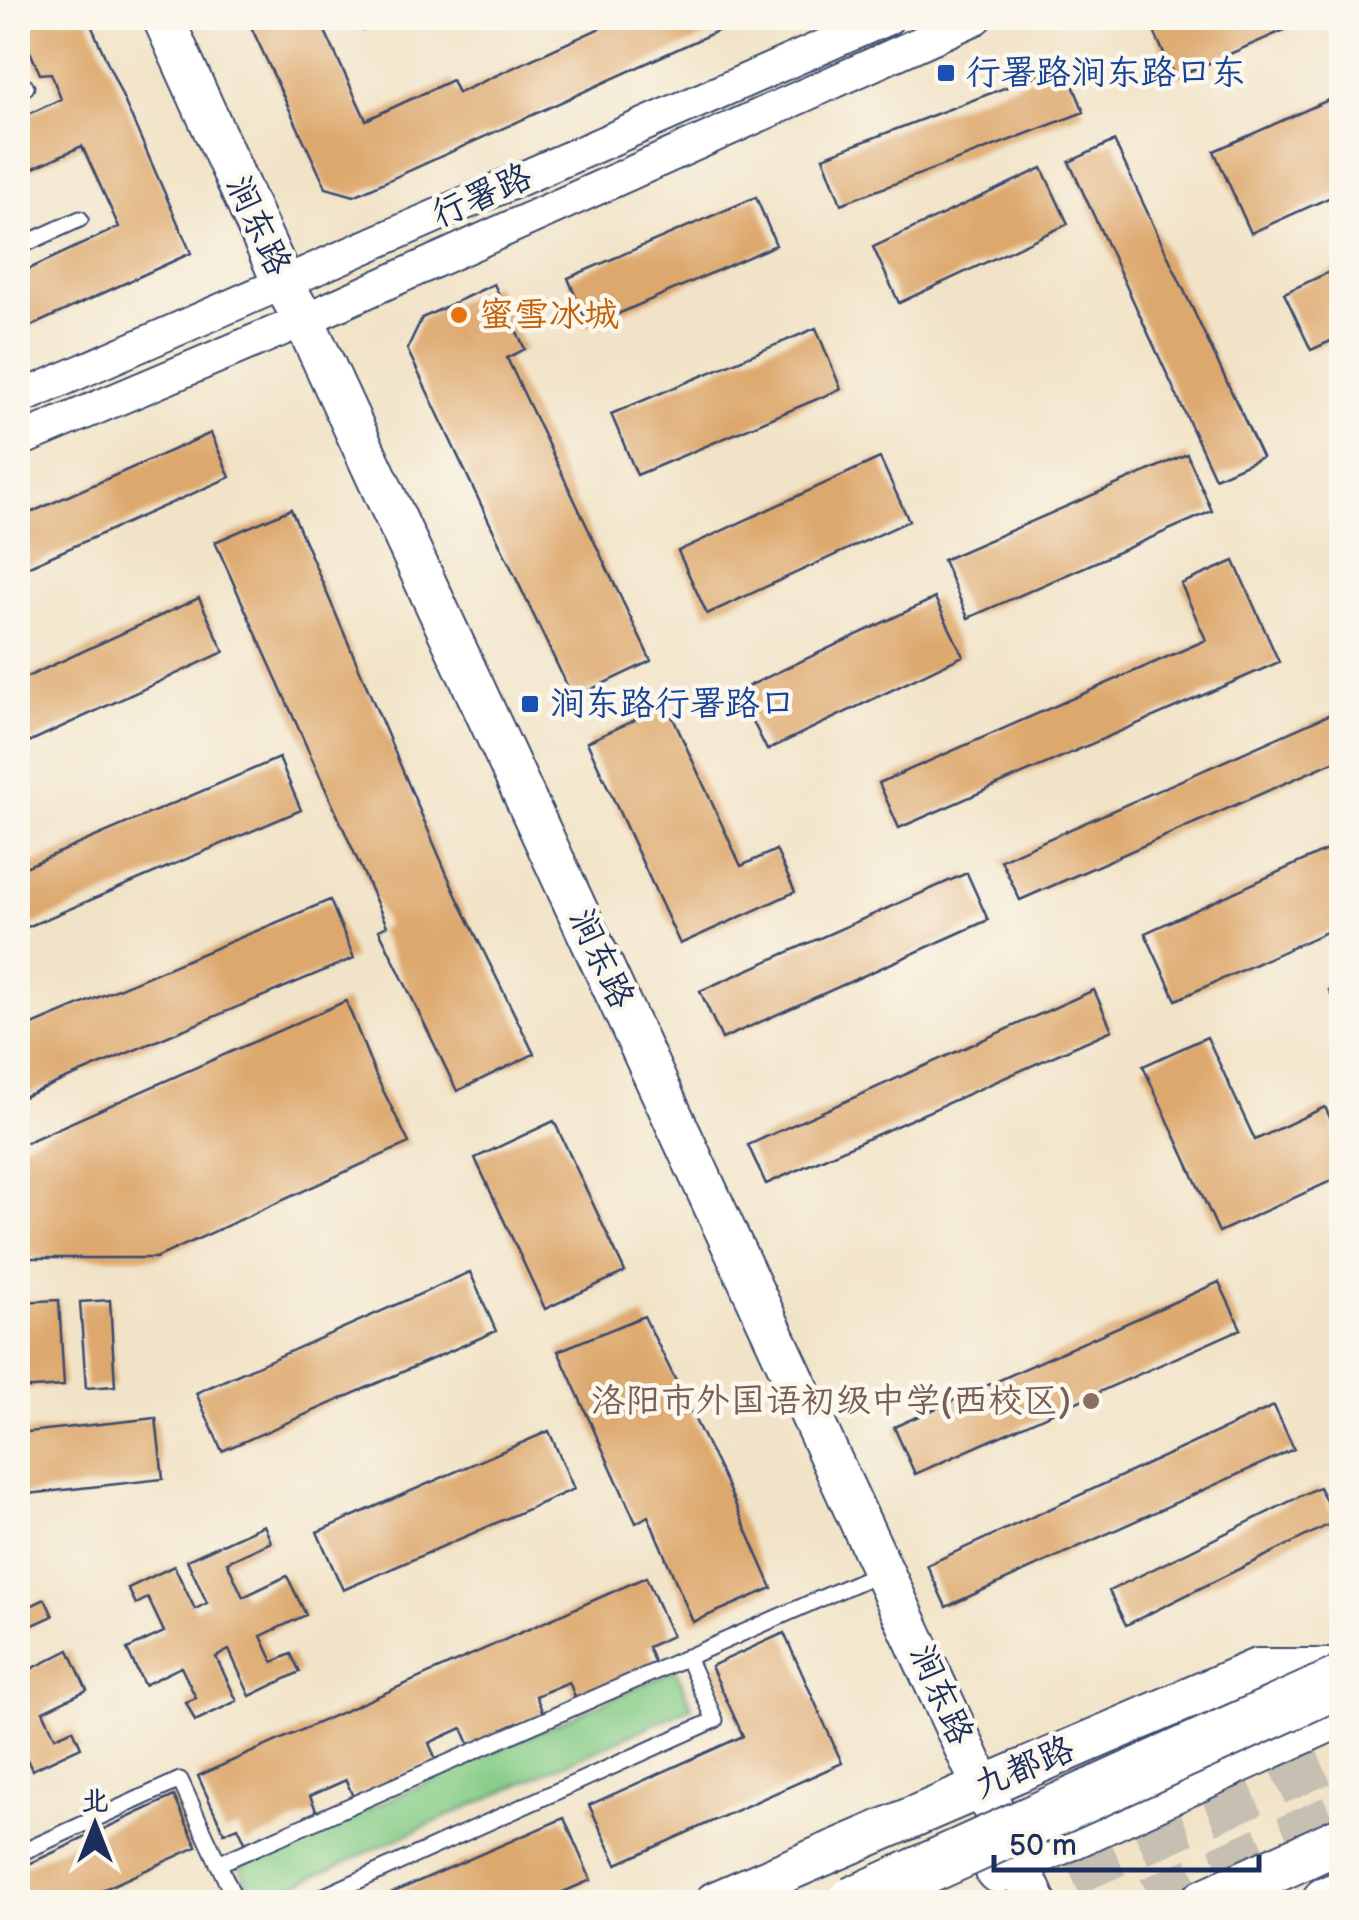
<svg xmlns="http://www.w3.org/2000/svg" width="1359" height="1920" font-family="'Balsamiq Sans','LXGW WenKai TC',sans-serif">
<style>
.green{fill:#88ce89;stroke:#527e74;stroke-width:2.5}
.building{fill:#dda86d}
.lines{fill:none;stroke-linecap:round;stroke-linejoin:round}
.primary-tunnel{stroke:#c6bfb2;stroke-width:50;stroke-dasharray:50 25;stroke-linecap:butt}
.service-casing{stroke:#3b4a6e;stroke-width:19}
.minor-casing{stroke:#3b4a6e;stroke-width:36}
.tertiary-casing{stroke:#3b4a6e;stroke-width:44}
.secondary-casing{stroke:#3b4a6e;stroke-width:49}
.primary-casing{stroke:#3b4a6e;stroke-width:54}
.service{stroke:#fff;stroke-width:15}
.minor{stroke:#fff;stroke-width:32}
.tertiary{stroke:#fff;stroke-width:40}
.secondary{stroke:#fff;stroke-width:45}
.primary{stroke:#fff;stroke-width:50}
.primary-bridge-casing{stroke:#3b4a6e;stroke-width:54;stroke-linecap:butt}
.primary-bridge{stroke:#fff;stroke-width:50}
.transit-dot{fill:#1a4fb4;stroke:#fbf7ec;stroke-width:4}
.food-dot{fill:#e8710a;stroke:#fbf7ec;stroke-width:4}
.education-dot{fill:#8d6e63;stroke:#fbf7ec;stroke-width:4}
.labels{text-anchor:middle;dominant-baseline:central;stroke-width:9;stroke-linejoin:round;paint-order:stroke}
.transit-label{font-size:35px;fill:#164399;stroke:#fbf7ec;text-anchor:start}
.street-label{font-size:35px;fill:#1b2f5e;stroke:#fbf7ec}
.food-label{font-size:35px;fill:#c56008;stroke:#fbf7ec;text-anchor:start}
.education-label{font-size:35px;fill:#785e54;stroke:#fbf7ec;text-anchor:end}
</style>
<rect width="100%" height="100%" fill="#fbf7ec"/>
<filter id="ink" filterUnits="userSpaceOnUse"><feTurbulence type="fractalNoise" baseFrequency=".01" numOctaves="2"/><feDisplacementMap in="SourceGraphic" scale="20" xChannelSelector="R" yChannelSelector="G"/><feConvolveMatrix kernelMatrix="1 2 1 2 8 2 1 2 1" color-interpolation-filters="sRGB"/></filter>
<filter id="wash" filterUnits="userSpaceOnUse"><feTurbulence type="fractalNoise" baseFrequency=".0048" numOctaves="4" result="noise"/><feDisplacementMap in="SourceGraphic" scale="40" xChannelSelector="R" yChannelSelector="G"/><feGaussianBlur stdDeviation="2.25" result="paint"/><feColorMatrix in="noise" values="0 0 0 0 0 0 0 0 0 0 0 0 0 0 0 0 0 1.4 0 .05"/><feComposite in="paint" operator="in"/></filter>
<g filter="url(#wash)">
<rect width="100%" height="100%" fill="#f1e3c7"/>
<!-- green -->
<path class="green" d="M 676,1670 L 692,1707 L 256,1902 L 240,1867 Z"/>
<g id="blocks">
<!-- building -->
<path class="building" d="M 31,18 L 88,18 L 191,253 L 18,332 L 18,274 L 119,227 L 82,146 L 18,175 L 18,119 L 61,99 L 51,73 L 40,74 L 20,29 L 33,22 Z
M 247,18 L 319,18 L 366,120 L 452,80 L 458,93 L 622,18 L 746,18 L 354,196 L 326,188 Z
M 356,18 L 388,18 L 363,30 Z
M 1148,18 L 1312,18 L 1175,78 Z
M 1065,65 L 1084,112 L 841,204 L 823,157 Z
M 1342,94 L 1342,192 L 1251,233 L 1214,151 Z
M 1114,141 L 1262,457 L 1215,478 L 1069,162 Z
M 1042,168 L 1068,224 L 899,303 L 873,247 Z
M 756,197 L 776,245 L 588,327 L 568,278 Z
M 1342,266 L 1342,336 L 1311,350 L 1284,293 Z
M 494,284 L 525,349 L 507,358 L 651,661 L 573,698 L 407,349 L 422,318 Z
M 816,328 L 841,389 L 637,475 L 611,414 Z
M 211,433 L 230,477 L 18,571 L 18,518 Z
M 1187,454 L 1212,511 L 968,618 L 943,560 Z
M 880,458 L 909,521 L 707,614 L 678,551 Z
M 291,509 L 455,893 L 534,1054 L 457,1091 L 379,930 L 387,926 L 215,542 Z
M 1234,561 L 1279,662 L 899,828 L 879,783 L 1206,640 L 1181,584 Z
M 199,598 L 224,652 L 18,747 L 18,681 Z
M 935,598 L 963,656 L 767,750 L 738,691 Z
M 667,705 L 741,866 L 776,850 L 795,892 L 680,944 L 587,742 Z
M 1342,709 L 1342,758 L 1020,900 L 1001,860 Z
M 279,758 L 301,810 L 18,931 L 18,870 Z
M 1342,843 L 1342,925 L 1176,1000 L 1145,933 Z
M 967,873 L 988,920 L 722,1039 L 700,991 Z
M 330,900 L 354,958 L 18,1099 L 18,1031 Z
M 1342,985 L 1342,1018 L 1329,990 Z
M 1094,990 L 1112,1030 L 766,1184 L 748,1145 Z
M 346,1001 L 376,1076 L 409,1143 L 156,1258 L 18,1258 L 18,1146 Z
M 1207,1037 L 1255,1140 L 1325,1107 L 1342,1143 L 1342,1176 L 1219,1232 L 1143,1066 Z
M 554,1121 L 625,1272 L 545,1309 L 475,1158 Z
M 470,1272 L 496,1331 L 222,1451 L 196,1393 Z
M 1219,1282 L 1241,1329 L 915,1474 L 894,1427 Z
M 59,1300 L 64,1386 L 18,1389 L 18,1302 Z
M 110,1300 L 115,1386 L 86,1388 L 80,1302 Z
M 644,1316 L 726,1483 L 772,1588 L 693,1622 L 648,1516 L 636,1523 L 558,1351 Z
M 1274,1406 L 1294,1449 L 946,1607 L 927,1565 Z
M 156,1418 L 163,1479 L 18,1495 L 18,1433 Z
M 549,1431 L 574,1489 L 343,1590 L 317,1532 Z
M 1319,1487 L 1336,1521 L 1126,1625 L 1109,1591 Z
M 264,1525 L 271,1542 L 227,1562 L 243,1597 L 287,1576 L 306,1615 L 261,1636 L 273,1662 L 291,1654 L 300,1672 L 250,1696 L 229,1650 L 216,1657 L 237,1701 L 195,1721 L 186,1702 L 196,1698 L 181,1667 L 144,1685 L 127,1649 L 164,1632 L 148,1598 L 136,1604 L 128,1588 L 174,1566 L 195,1609 L 207,1603 L 187,1560 Z
M 646,1577 L 672,1636 L 648,1647 L 655,1664 L 576,1699 L 569,1682 L 536,1696 L 543,1713 L 470,1746 L 462,1728 L 429,1743 L 436,1760 L 353,1797 L 346,1780 L 310,1796 L 317,1812 L 246,1844 L 238,1827 L 224,1833 L 198,1776 Z
M 45,1599 L 53,1616 L 18,1632 L 18,1612 Z
M 784,1633 L 842,1763 L 617,1864 L 589,1805 L 743,1736 L 711,1666 Z
M 69,1650 L 87,1690 L 43,1711 L 55,1737 L 73,1729 L 81,1747 L 32,1770 L 18,1740 L 18,1657 L 25,1672 Z
M 174,1796 L 197,1847 L 76,1902 L 18,1902 L 18,1869 Z
M 564,1818 L 591,1880 L 540,1902 L 371,1902 Z"/>
</g>
</g>
<g filter="url(#ink)">
<use href="#blocks" fill-opacity="0" stroke="#3b4a6e" stroke-width="2.5"/>
<g class="lines">
<!-- primary-tunnel -->
<path class="primary-tunnel" d="M 1001,1902 L 1342,1751
M 1151,1902 L 1342,1816"/>
<!-- service casing -->
<g class="service-casing">
<path id="service" d="M 18,91 L 26,87
M 18,247 L 80,219
M 18,1854 L 180,1780 L 236,1902
M 218,1864 L 883,1571
M 311,1902 L 715,1720 L 687,1657"/>
</g>
<!-- minor casing -->
<g class="minor-casing">
<path id="minor" d="M 18,399 L 888,18
M 18,441 L 304,320 L 976,18"/>
</g>
<!-- tertiary casing -->
<g class="tertiary-casing">
<path id="tertiary" d="M 163,18 L 283,283 L 304,320 L 1036,1902
M 715,1902 L 1257,1669 L 1342,1669"/>
</g>
<!-- secondary casing -->
<g class="secondary-casing">
<path id="secondary" d="M 998,1870 L 1342,1713
M 1204,1902 L 1342,1839"/>
</g>
<!-- primary casing -->
<g class="primary-casing">
<path id="primary" d="M 1327,1902 L 1342,1896"/>
</g>
<!-- service -->
<use href="#service" class="service"/>
<!-- minor -->
<use href="#minor" class="minor"/>
<!-- tertiary -->
<use href="#tertiary" class="tertiary"/>
<!-- secondary -->
<use href="#secondary" class="secondary"/>
<!-- primary -->
<use href="#primary" class="primary"/>
<!-- primary-bridge casing -->
<g class="primary-bridge-casing">
<path id="primary-bridge" d="M 853,1902 L 1342,1681"/>
</g>
<!-- primary-bridge -->
<use href="#primary-bridge" class="primary-bridge"/>
</g>
</g>
<!-- markers -->
<g class="transit-dot">
<rect x="936" y="63" width="20" height="20" rx="5"/>
<rect x="520" y="694" width="20" height="20" rx="5"/>
</g>
<circle class="food-dot" cx="459" cy="315" r="10"/>
<circle class="education-dot" cx="1091" cy="1401" r="10"/>
<g class="labels">
<!-- transit labels -->
<g class="transit-label">
<text x="966" y="73">行署路涧东路口东</text>
<text x="550" y="704">涧东路行署路口</text>
</g>
<!-- street labels -->
<g class="street-label">
<text transform="translate(482 196) rotate(-24)">行署路</text>
<text transform="translate(258 226) rotate(65)">涧东路</text>
<text transform="translate(601 959) rotate(65)">涧东路</text>
<text transform="translate(941 1695) rotate(66)">涧东路</text>
<text transform="translate(1024 1768) rotate(-23)">九都路</text>
</g>
<!-- food labels -->
<g class="food-label">
<text x="479" y="315">蜜雪冰城</text>
</g>
<!-- education labels -->
<g class="education-label">
<text x="1071" y="1401">洛阳市外国语初级中学(西校区)</text>
</g>
</g>
<!-- margin -->
<rect width="1359" height="1920" fill="none" stroke="#fbf7ec" stroke-width="60"/>
<!-- north arrow -->
<g transform="translate(95 1825)" stroke="#fbf7ec" stroke-width="8" paint-order="stroke">
<path d="M0-8L18 38L0 25L-18 38Z" fill="#1b2f5e"/>
<text y="-15" font-size="28" font-weight="bold" text-anchor="middle" fill="#1b2f5e">北</text>
</g>
<!-- scale -->
<path d="M994 1855v15h265v-15" fill="none" stroke="#1b2f5e" stroke-width="5"/>
<text x="1009" y="1855" font-size="30" fill="#1b2f5e" stroke="#fbf7ec" stroke-width="8" paint-order="stroke">50 m</text>
</svg>
